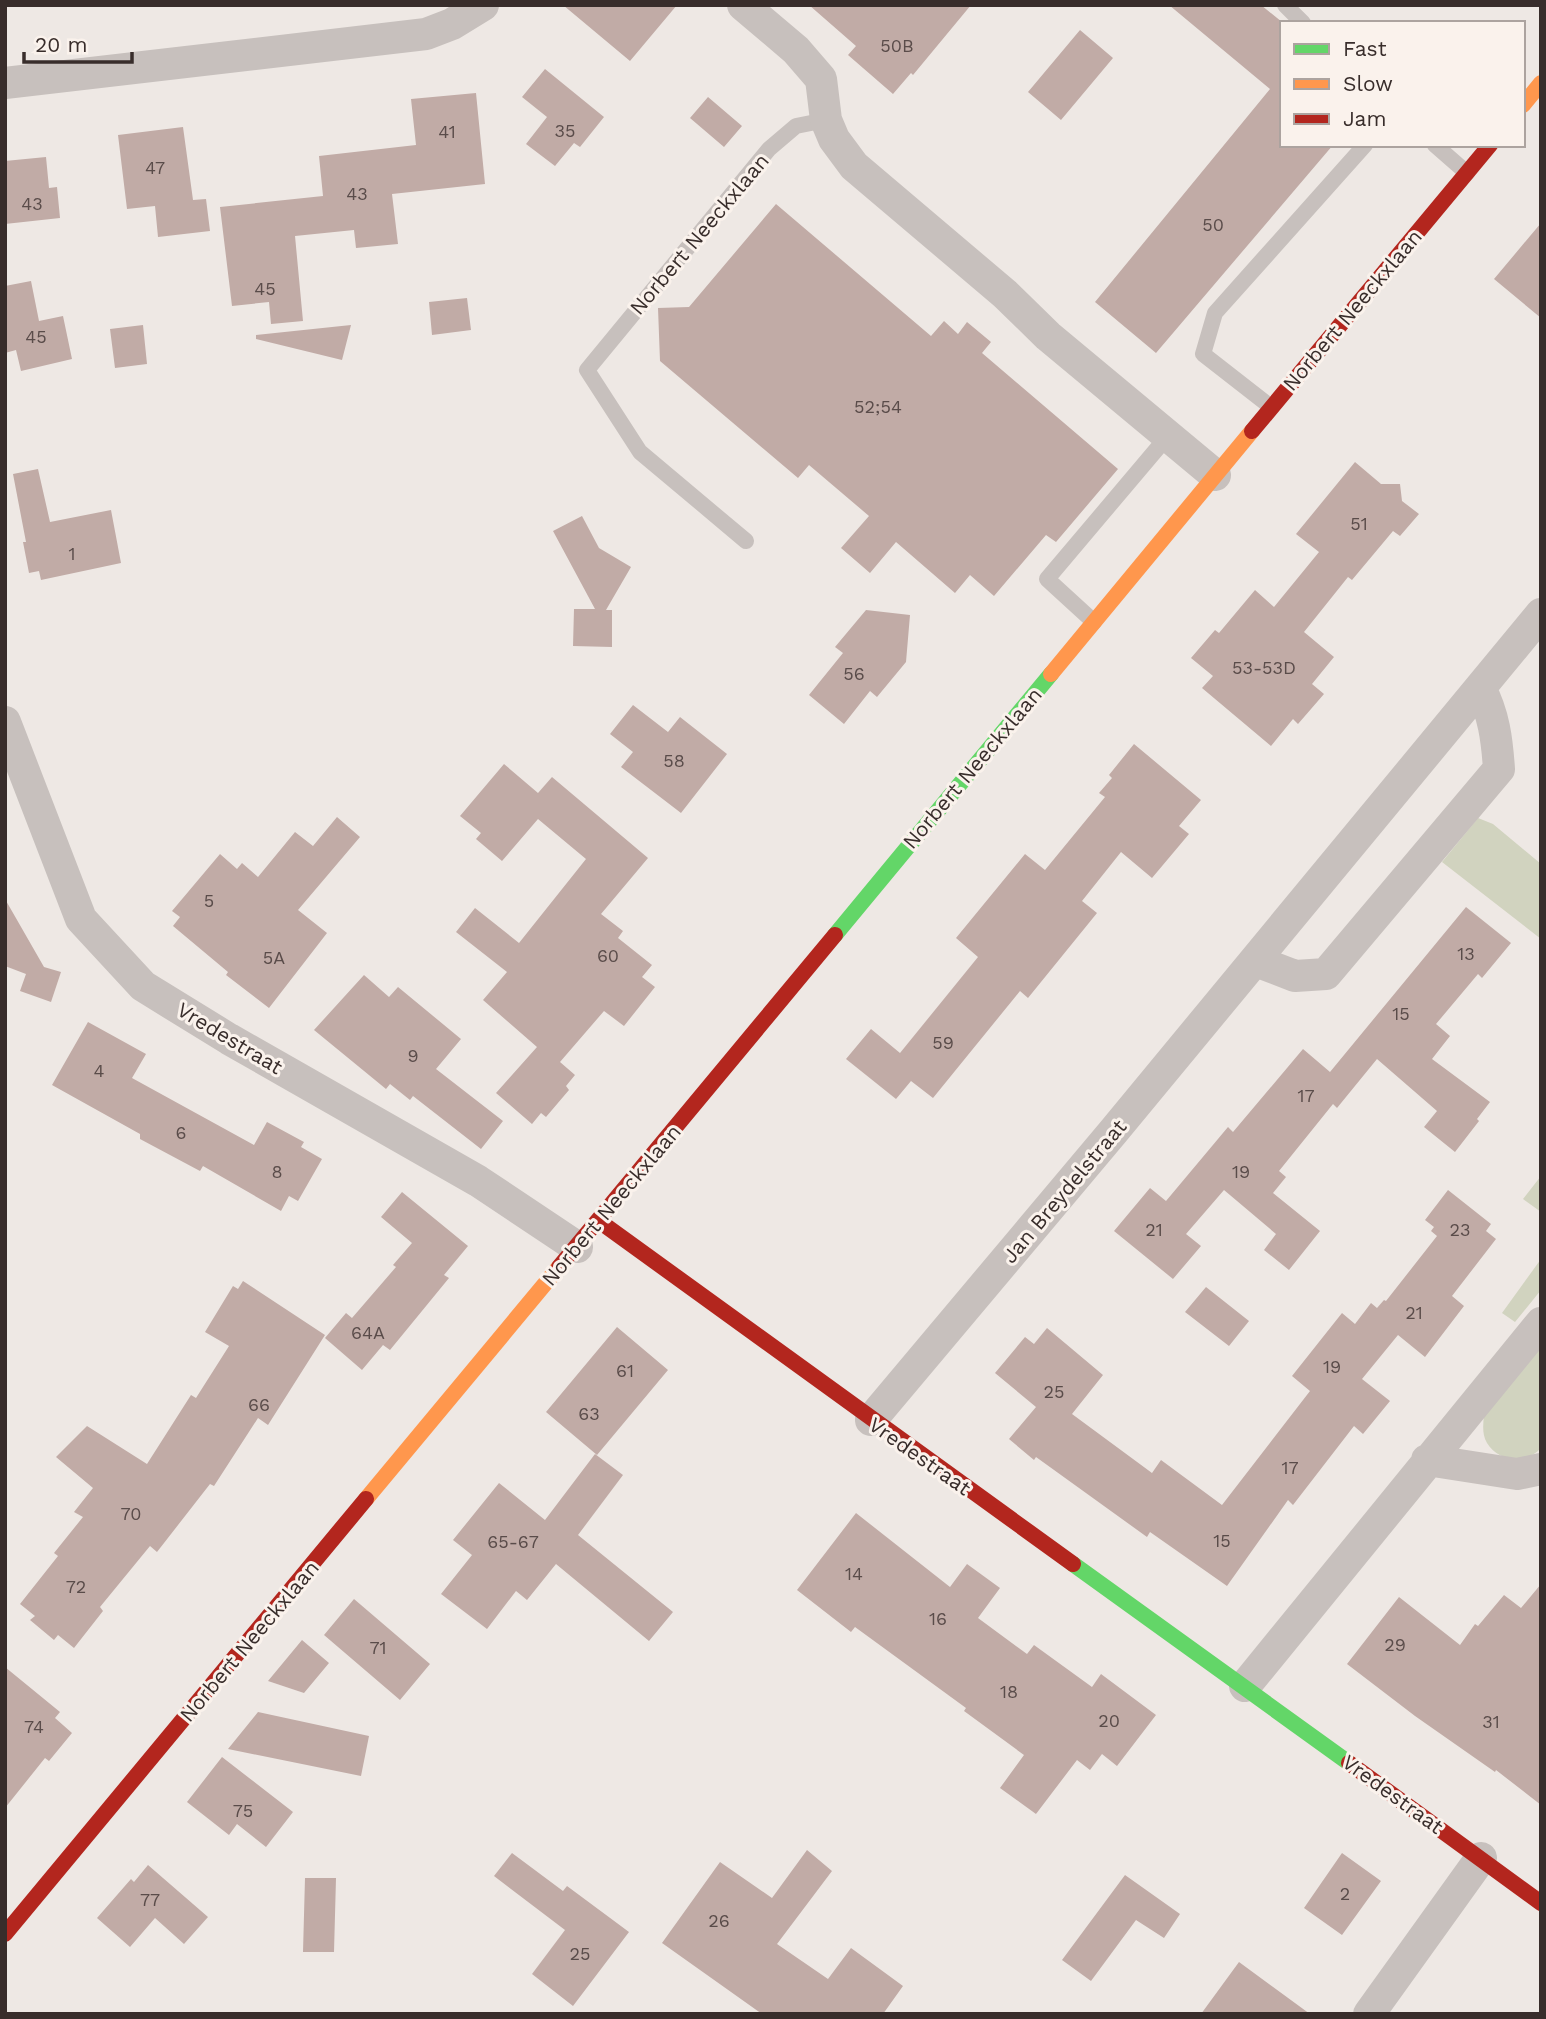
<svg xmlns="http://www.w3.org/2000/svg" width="1546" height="2019" font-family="'Work Sans',sans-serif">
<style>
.green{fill:#d1d3bf}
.building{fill:#c1aba6}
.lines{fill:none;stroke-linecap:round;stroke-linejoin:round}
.lane{stroke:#c7c0bd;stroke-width:16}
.street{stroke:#c7c0bd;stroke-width:32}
.fast{stroke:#63d668;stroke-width:16}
.slow{stroke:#ff974d;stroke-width:16}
.jam{stroke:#b3261e;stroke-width:16}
.labels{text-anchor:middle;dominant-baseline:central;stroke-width:6;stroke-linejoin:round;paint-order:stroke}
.number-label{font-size:18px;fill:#5a4c4a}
.street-label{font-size:21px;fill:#382d2b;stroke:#faf2ec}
</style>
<rect width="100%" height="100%" fill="#eee8e4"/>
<!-- green -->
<path class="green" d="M 1478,818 L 1493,824 L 1541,864 L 1541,939 L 1442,862 Z
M 1541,1176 L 1541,1212 L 1523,1199 Z
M 1541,1259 L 1541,1290 L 1515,1322 L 1502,1313 Z
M 1541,1342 L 1541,1448 C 1527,1464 1499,1463 1487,1443 C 1482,1435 1483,1425 1484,1415 Z"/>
<!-- building -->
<path class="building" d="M 563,5 L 677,5 L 630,61 Z
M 809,5 L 971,5 L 913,75 L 911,73 L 893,94 L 848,55 L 856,46 Z
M 1169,5 L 1261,5 L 1282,22 L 1282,145 L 1333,145 L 1156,353 L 1095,302 L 1270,89 Z
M 1080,30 L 1113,58 L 1061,120 L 1028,92 Z
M 545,69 L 604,117 L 580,147 L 574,143 L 555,166 L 526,144 L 547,117 L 522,97 Z
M 476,93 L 485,184 L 392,194 L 398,244 L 356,248 L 354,230 L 295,236 L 303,321 L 271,324 L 269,302 L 232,306 L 220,207 L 323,196 L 319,156 L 416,145 L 411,99 Z
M 708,97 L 742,126 L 724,147 L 690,118 Z
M 183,127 L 193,200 L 206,199 L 210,231 L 158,237 L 155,206 L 127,209 L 118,135 Z
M 46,157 L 49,188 L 57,187 L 60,218 L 5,224 L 5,161 Z
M 776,204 L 931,336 L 944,321 L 958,334 L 967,322 L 991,342 L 982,353 L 1118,469 L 1056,542 L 1046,535 L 994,596 L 970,575 L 955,593 L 896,542 L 870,573 L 841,548 L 869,516 L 809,465 L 798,478 L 660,361 L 658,308 L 689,307 Z
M 1541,223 L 1541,318 L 1494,279 Z
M 31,281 L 39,321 L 63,316 L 72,359 L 21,371 L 16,350 L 5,353 L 5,286 Z
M 467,298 L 471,330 L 432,335 L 429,302 Z
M 143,325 L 147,364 L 115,368 L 110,329 Z
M 351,325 L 342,360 L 256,339 L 256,335 Z
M 1355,462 L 1381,484 L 1400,484 L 1402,501 L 1419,514 L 1400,536 L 1393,531 L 1352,580 L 1348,577 L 1304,632 L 1334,657 L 1312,684 L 1324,694 L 1298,724 L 1293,719 L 1271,746 L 1202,688 L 1213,676 L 1191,658 L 1215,630 L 1219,633 L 1255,590 L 1274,607 L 1319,552 L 1296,534 Z
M 38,469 L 50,522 L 111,510 L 121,563 L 41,580 L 39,571 L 29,573 L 23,542 L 26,542 L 13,474 Z
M 582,516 L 599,548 L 631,567 L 606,610 L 612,610 L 612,647 L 573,646 L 574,609 L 595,609 L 553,531 Z
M 866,610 L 910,615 L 906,662 L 877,697 L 870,691 L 844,724 L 809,695 L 843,653 L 835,647 Z
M 633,705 L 668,732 L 680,717 L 727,754 L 681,813 L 621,767 L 633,752 L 610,734 Z
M 1134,744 L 1201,800 L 1179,826 L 1189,834 L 1152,878 L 1121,852 L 1082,901 L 1097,913 L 1028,998 L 1020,991 L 933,1098 L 911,1081 L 896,1099 L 846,1059 L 871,1029 L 900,1053 L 978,957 L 956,938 L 1025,854 L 1045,870 L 1105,797 L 1099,793 L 1112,778 L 1109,775 Z
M 504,764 L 538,793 L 552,777 L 648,858 L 601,914 L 623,931 L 618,938 L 652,965 L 642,977 L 655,987 L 624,1026 L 604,1011 L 560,1062 L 575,1075 L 566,1086 L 569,1090 L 546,1117 L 541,1113 L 532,1124 L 496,1093 L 537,1047 L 483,1000 L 507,972 L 456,932 L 475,908 L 519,943 L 586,859 L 538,819 L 502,861 L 476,839 L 481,833 L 460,816 Z
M 337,817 L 360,837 L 298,910 L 327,933 L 269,1008 L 226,975 L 228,972 L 173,926 L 180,917 L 172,911 L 220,854 L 237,869 L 242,863 L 258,877 L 295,832 L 313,846 Z
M 5,899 L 44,967 L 61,972 L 51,1002 L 20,991 L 26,974 L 5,966 Z
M 1466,907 L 1511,943 L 1482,978 L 1478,974 L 1436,1024 L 1450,1036 L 1432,1059 L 1490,1102 L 1477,1119 L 1479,1121 L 1455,1152 L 1424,1127 L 1437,1111 L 1377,1059 L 1337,1108 L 1333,1104 L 1279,1171 L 1286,1177 L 1273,1193 L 1320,1231 L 1289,1270 L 1264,1250 L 1276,1234 L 1224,1190 L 1186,1234 L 1201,1246 L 1173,1279 L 1114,1231 L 1150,1188 L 1166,1201 L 1228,1127 L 1233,1132 L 1303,1049 L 1330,1072 Z
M 364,975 L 389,997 L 398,987 L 461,1039 L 436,1069 L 503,1121 L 481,1149 L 413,1096 L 410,1100 L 390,1084 L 386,1089 L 314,1030 Z
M 88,1022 L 146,1054 L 132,1078 L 254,1145 L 267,1122 L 304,1142 L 301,1147 L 322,1159 L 298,1201 L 289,1196 L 281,1211 L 203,1166 L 200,1171 L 140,1139 L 140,1134 L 52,1085 Z
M 1448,1190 L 1491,1224 L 1486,1231 L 1496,1239 L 1452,1296 L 1464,1306 L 1425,1357 L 1398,1335 L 1362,1379 L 1390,1401 L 1363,1434 L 1354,1426 L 1293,1505 L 1288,1500 L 1227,1586 L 1150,1532 L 1147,1537 L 1036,1457 L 1034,1460 L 1009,1439 L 1036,1407 L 995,1373 L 1025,1337 L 1034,1344 L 1047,1328 L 1103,1375 L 1072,1414 L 1152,1473 L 1161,1460 L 1222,1505 L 1310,1391 L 1292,1376 L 1342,1313 L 1355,1324 L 1371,1303 L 1377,1308 L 1384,1300 L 1386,1301 L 1437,1236 L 1431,1231 L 1434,1227 L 1425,1220 Z
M 402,1192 L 468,1246 L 444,1275 L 449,1278 L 390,1350 L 383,1345 L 362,1370 L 325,1338 L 346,1313 L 352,1318 L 396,1267 L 393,1265 L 412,1243 L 381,1217 Z
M 243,1281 L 325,1335 L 268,1425 L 258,1418 L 214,1486 L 210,1484 L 157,1552 L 150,1546 L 100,1607 L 103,1611 L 74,1648 L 58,1635 L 54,1640 L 30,1620 L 35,1616 L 20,1604 L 58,1556 L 54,1553 L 83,1517 L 74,1512 L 93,1488 L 56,1457 L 87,1426 L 147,1464 L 191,1395 L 196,1398 L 229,1346 L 205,1332 L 233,1286 L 238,1289 Z
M 1206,1287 L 1249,1321 L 1229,1346 L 1185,1312 Z
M 617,1327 L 668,1370 L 597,1455 L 546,1412 Z
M 595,1454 L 623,1475 L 578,1535 L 673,1612 L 649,1641 L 556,1564 L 527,1600 L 516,1591 L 487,1629 L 441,1594 L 472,1555 L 453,1540 L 499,1483 L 545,1520 Z
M 856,1513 L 950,1587 L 967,1564 L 1000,1588 L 978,1618 L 1027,1654 L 1034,1645 L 1092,1687 L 1101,1674 L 1156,1715 L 1117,1766 L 1102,1754 L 1090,1770 L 1077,1760 L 1036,1814 L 1000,1788 L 1024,1755 L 964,1711 L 966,1708 L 855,1627 L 851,1632 L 797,1590 Z
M 1541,1584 L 1541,1805 L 1496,1770 L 1495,1772 L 1415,1716 L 1347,1664 L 1399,1597 L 1460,1645 L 1475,1624 L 1478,1626 L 1504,1595 L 1521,1608 Z
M 354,1599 L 430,1664 L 400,1700 L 324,1635 Z
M 302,1640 L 329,1663 L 304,1693 L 268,1681 Z
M 5,1667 L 60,1712 L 55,1718 L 72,1733 L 49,1761 L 45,1758 L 5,1808 Z
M 258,1712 L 369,1736 L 361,1776 L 228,1749 Z
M 222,1757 L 293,1812 L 266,1847 L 237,1824 L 229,1835 L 187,1802 Z
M 807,1850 L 832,1871 L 777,1944 L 828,1979 L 851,1948 L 903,1986 L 883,2014 L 762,2014 L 662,1943 L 720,1862 L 772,1898 Z
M 512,1853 L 563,1891 L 567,1886 L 629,1932 L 573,2006 L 532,1974 L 565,1930 L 494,1876 Z
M 1342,1853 L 1381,1881 L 1342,1935 L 1304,1908 Z
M 148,1865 L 208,1917 L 184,1944 L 155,1918 L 130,1947 L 97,1918 L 131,1879 L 134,1882 Z
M 1125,1875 L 1180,1914 L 1164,1938 L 1136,1920 L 1091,1981 L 1062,1960 Z
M 305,1878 L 336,1878 L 334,1952 L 303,1952 Z
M 1239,1962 L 1310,2014 L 1201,2014 Z"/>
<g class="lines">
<!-- lane -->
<path class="lane" d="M 1285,5 L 1303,23
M 1435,145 L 1467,173
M 1271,407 L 1203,354 L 1215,313 L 1365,145
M 746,541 L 640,452 L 587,370 L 769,149 L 796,126 L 826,120
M 1094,622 L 1047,579 L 1167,437"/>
<!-- street -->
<path class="street" d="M 743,5 L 796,50 L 821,79 L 826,120 L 834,139 L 854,166 L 1005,294 L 1048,336 L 1215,475
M 5,83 L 426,34 L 452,24 L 483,5
M 5,722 L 81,919 L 143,986 L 229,1039 L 478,1181 L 577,1247
M 1256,961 L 1295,976 L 1326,974 L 1499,769 C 1497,740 1494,714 1480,688
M 871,1420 L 1113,1132 L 1541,614
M 1427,1460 L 1517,1474 L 1541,1469
M 1245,1686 L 1541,1323
M 1369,2014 L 1481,1858"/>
<!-- fast -->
<path class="fast" d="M 835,935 L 1051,674
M 1073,1564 L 1349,1763"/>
<!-- slow -->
<path class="slow" d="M 1523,105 L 1541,83
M 1051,674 L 1252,431
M 366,1499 L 559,1267"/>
<!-- jam -->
<path class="jam" d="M 1252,431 L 1490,145
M 599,1221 L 1073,1564
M 559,1267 L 835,935
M 1349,1763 L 1541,1903
M 5,1934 L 366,1499"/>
</g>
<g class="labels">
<!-- number labels -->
<g class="number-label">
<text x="897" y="45">50B</text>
<text x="565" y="130">35</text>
<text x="447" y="131">41</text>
<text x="155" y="167">47</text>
<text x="357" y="193">43</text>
<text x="32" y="203">43</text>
<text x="1213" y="224">50</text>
<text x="265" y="288">45</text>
<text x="36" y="336">45</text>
<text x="878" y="406">52;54</text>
<text x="1359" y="523">51</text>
<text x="72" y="553">1</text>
<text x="1264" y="667">53-53D</text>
<text x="854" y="673">56</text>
<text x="674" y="760">58</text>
<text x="209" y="900">5</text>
<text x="1466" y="953">13</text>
<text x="608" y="955">60</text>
<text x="274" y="957">5A</text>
<text x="1401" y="1013">15</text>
<text x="943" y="1042">59</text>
<text x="413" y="1055">9</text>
<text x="99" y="1070">4</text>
<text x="1306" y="1095">17</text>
<text x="181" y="1132">6</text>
<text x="277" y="1171">8</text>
<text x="1241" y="1171">19</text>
<text x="1154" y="1229">21</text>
<text x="1460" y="1229">23</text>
<text x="1414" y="1312">21</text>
<text x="368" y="1332">64A</text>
<text x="1332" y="1366">19</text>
<text x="625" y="1370">61</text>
<text x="1054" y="1391">25</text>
<text x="259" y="1404">66</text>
<text x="589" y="1413">63</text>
<text x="1290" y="1467">17</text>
<text x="131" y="1513">70</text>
<text x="1222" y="1540">15</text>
<text x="513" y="1541">65-67</text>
<text x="854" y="1573">14</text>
<text x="76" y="1586">72</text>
<text x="938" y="1618">16</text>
<text x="1395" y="1644">29</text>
<text x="378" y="1647">71</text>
<text x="1009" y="1691">18</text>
<text x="1109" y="1720">20</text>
<text x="1491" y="1721">31</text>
<text x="34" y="1726">74</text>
<text x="243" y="1810">75</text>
<text x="1345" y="1893">2</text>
<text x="150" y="1899">77</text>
<text x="719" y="1920">26</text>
<text x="580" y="1953">25</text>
</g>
<!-- street labels -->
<g class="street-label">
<text transform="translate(699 234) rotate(-50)">Norbert Neeckxlaan</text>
<text transform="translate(1352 310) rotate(-50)">Norbert Neeckxlaan</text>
<text transform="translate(972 768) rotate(-50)">Norbert Neeckxlaan</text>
<text transform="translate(230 1038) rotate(31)">Vredestraat</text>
<text transform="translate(1064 1191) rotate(-50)">Jan Breydelstraat</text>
<text transform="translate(611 1205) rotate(-50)">Norbert Neeckxlaan</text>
<text transform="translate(920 1456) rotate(35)">Vredestraat</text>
<text transform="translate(249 1641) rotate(-50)">Norbert Neeckxlaan</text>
<text transform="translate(1393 1794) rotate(36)">Vredestraat</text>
</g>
</g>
<!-- border -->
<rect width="1546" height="2019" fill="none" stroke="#382d2b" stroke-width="14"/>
<!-- legend -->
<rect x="1280" y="21" width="245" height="126" fill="#faf2ec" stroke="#aca39f" stroke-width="2"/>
<rect x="1294" y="44" width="35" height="10" fill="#63d668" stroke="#aca39f" stroke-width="2"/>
<text x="1343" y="56" font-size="21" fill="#382d2b">Fast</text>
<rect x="1294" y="79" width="35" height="10" fill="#ff974d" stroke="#aca39f" stroke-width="2"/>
<text x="1343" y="91" font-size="21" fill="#382d2b">Slow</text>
<rect x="1294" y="114" width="35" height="10" fill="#b3261e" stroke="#aca39f" stroke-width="2"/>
<text x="1343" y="126" font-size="21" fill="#382d2b">Jam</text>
<!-- scale -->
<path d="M24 52v10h108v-10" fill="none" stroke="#382d2b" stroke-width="3.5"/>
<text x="35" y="52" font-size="21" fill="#382d2b" stroke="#faf2ec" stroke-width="5" paint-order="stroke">20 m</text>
</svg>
